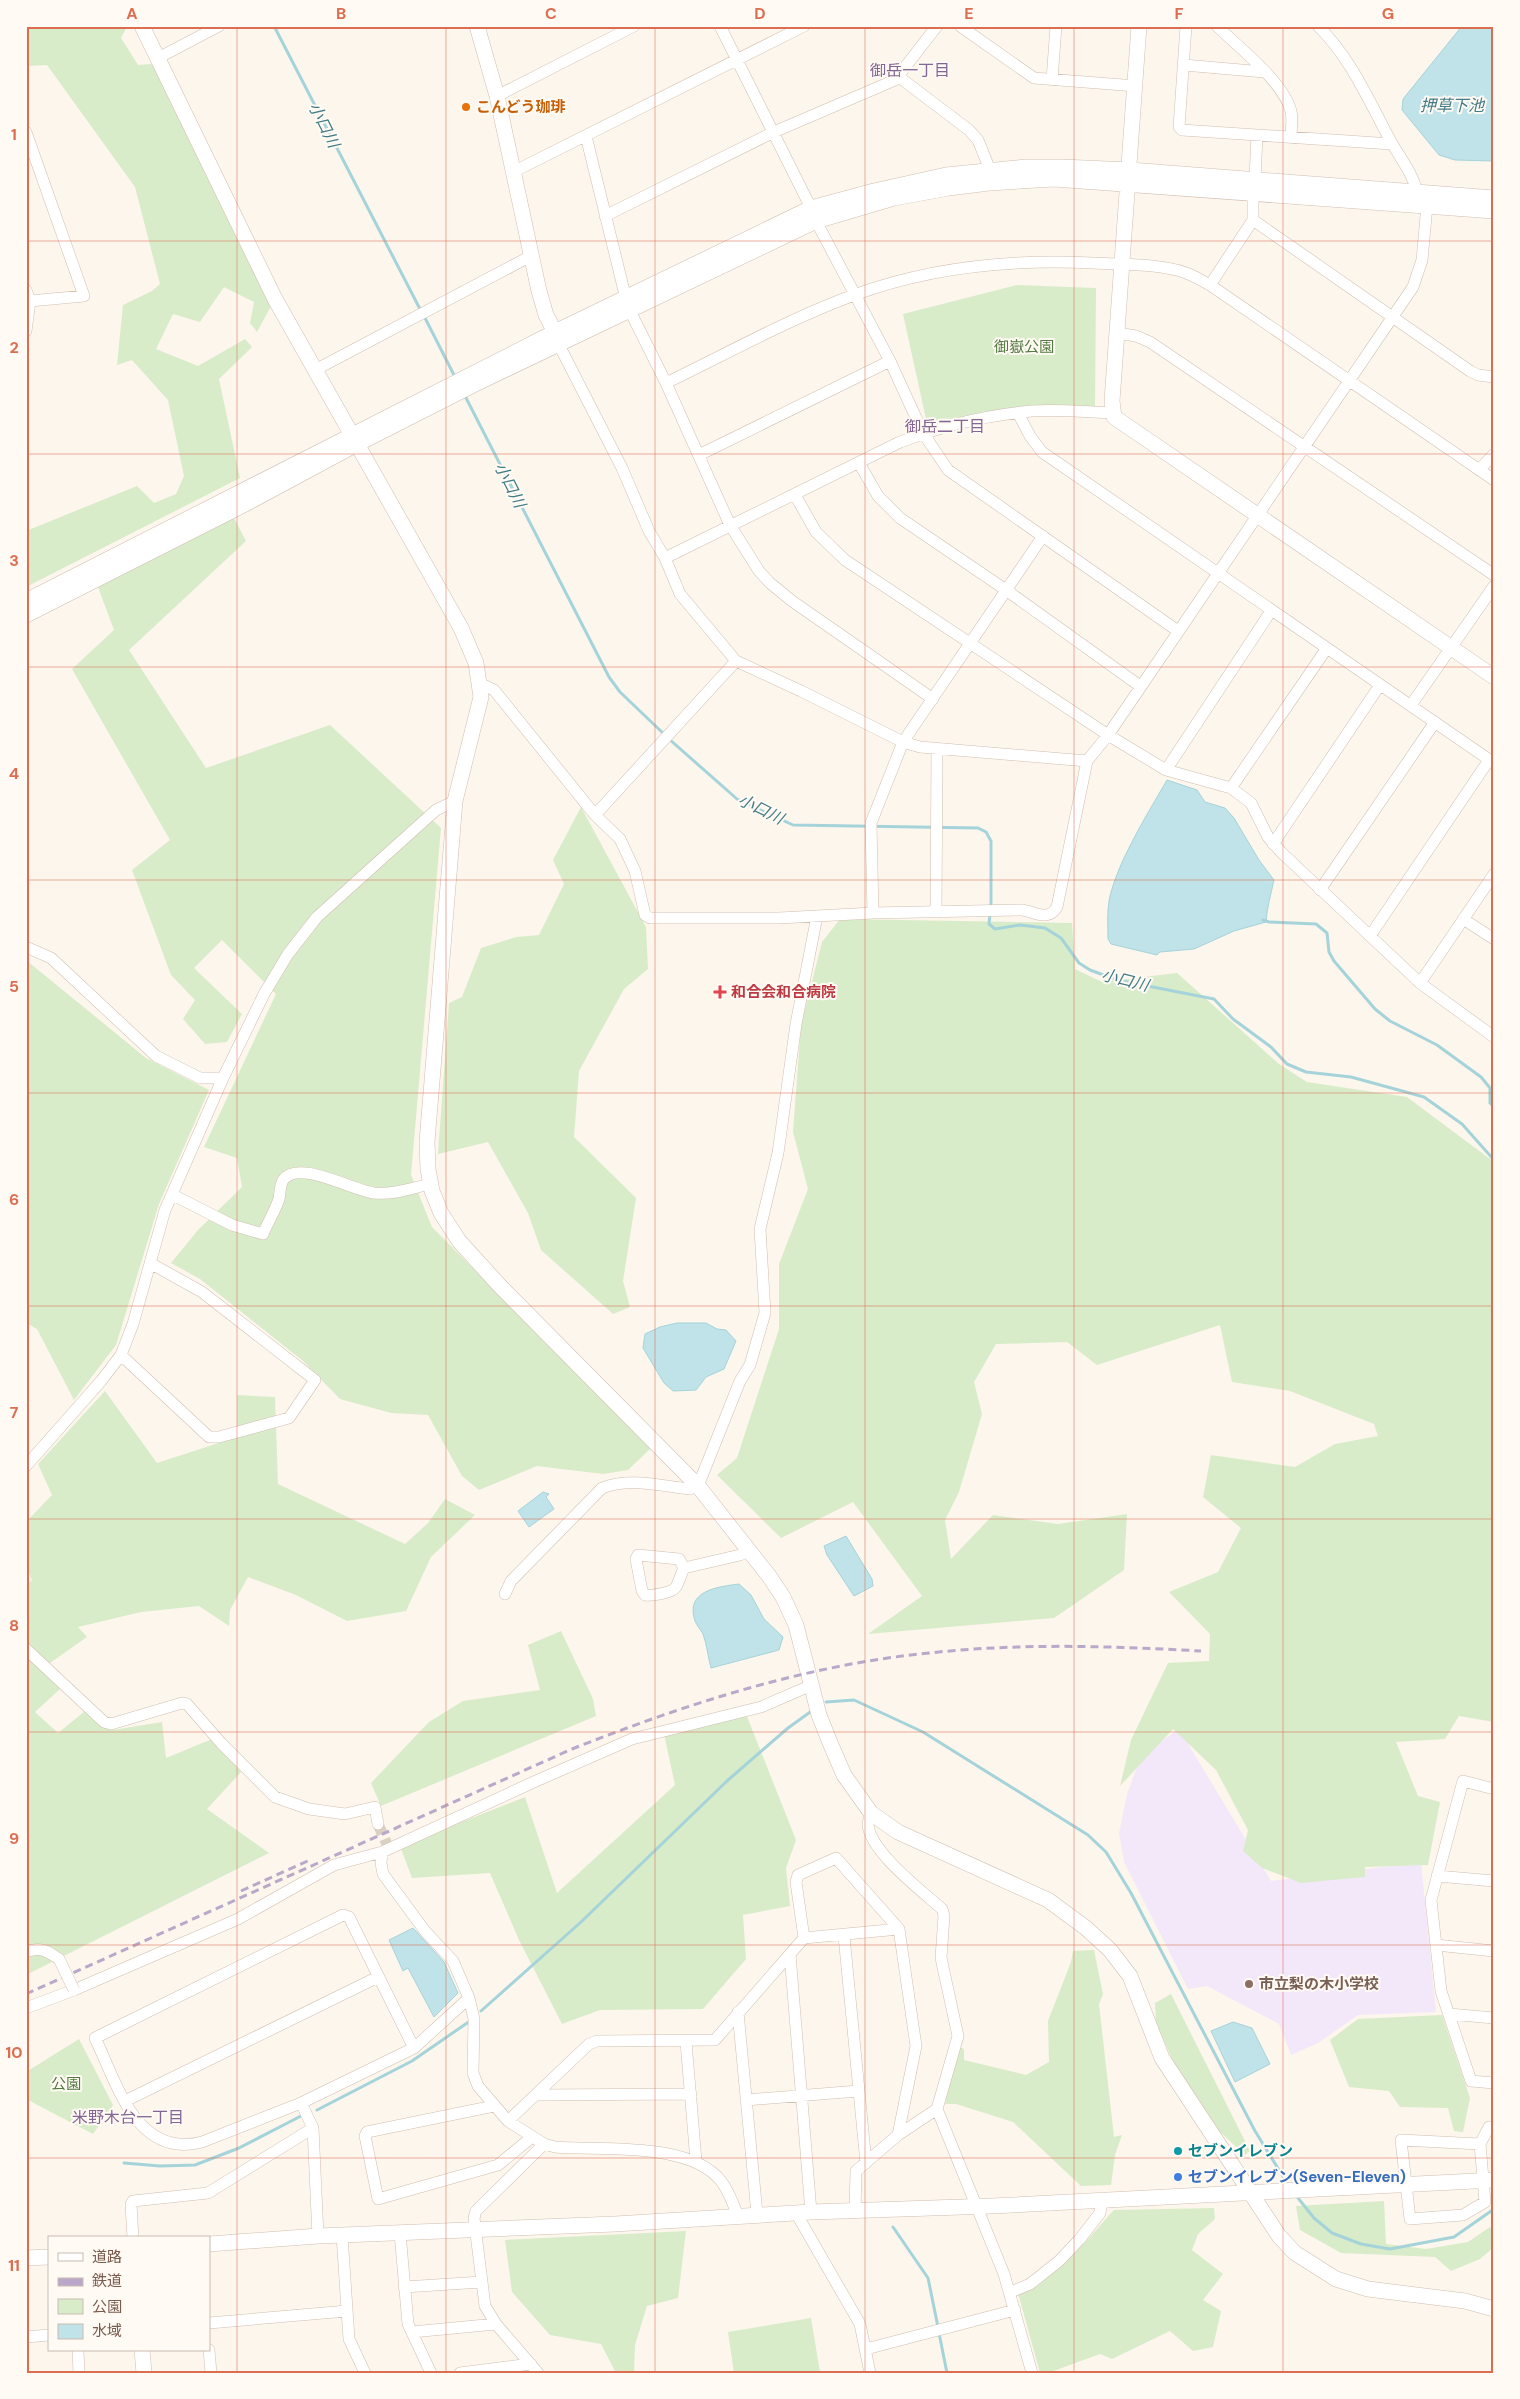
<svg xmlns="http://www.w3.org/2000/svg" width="1520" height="2399" font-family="'DM Sans','Noto Sans JP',sans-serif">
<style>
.education{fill:#f3e8fa}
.green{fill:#d8ecc9}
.water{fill:#bfe3e8;stroke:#a5d3da}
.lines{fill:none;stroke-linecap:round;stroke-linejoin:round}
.stream{stroke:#a5d3da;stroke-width:3}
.minor-tunnel{stroke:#dcd0c4;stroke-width:11;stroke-dasharray:11 5.5;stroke-linecap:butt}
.minor-casing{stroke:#d1beb0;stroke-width:12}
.tertiary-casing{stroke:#d1beb0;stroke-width:16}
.minor{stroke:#fff;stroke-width:11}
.tertiary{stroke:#fff;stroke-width:15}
.rail{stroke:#b9a8c9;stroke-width:3;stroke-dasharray:8 5;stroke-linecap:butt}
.minor-bridge-casing{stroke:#d1beb0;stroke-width:12;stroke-linecap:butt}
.minor-bridge{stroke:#fff;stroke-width:11}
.grid{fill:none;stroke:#dc6d51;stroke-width:1;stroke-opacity:0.55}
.food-dot{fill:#e8710a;stroke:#fffaf3;stroke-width:2}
.health-dot{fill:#e0444e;stroke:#fffaf3;stroke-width:2}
.education-dot{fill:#8d6e63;stroke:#fffaf3;stroke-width:2}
.culture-dot{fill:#0f9aa8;stroke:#fffaf3;stroke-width:2}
.shop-dot{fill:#3f7fe0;stroke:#fffaf3;stroke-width:2}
.labels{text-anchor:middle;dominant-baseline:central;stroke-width:4;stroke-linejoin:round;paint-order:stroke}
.food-label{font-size:15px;font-weight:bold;fill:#c56008;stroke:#fffaf3;text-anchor:start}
.park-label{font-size:15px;fill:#537a41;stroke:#fffaf3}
.health-label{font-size:15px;font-weight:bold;fill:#be3a42;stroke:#fffaf3;text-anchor:start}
.education-label{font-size:15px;font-weight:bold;fill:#785e54;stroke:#fffaf3;text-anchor:start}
.culture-label{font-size:15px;font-weight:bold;fill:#0d838f;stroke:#fffaf3;text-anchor:start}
.shop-label{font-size:15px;font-weight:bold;fill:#366cbe;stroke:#fffaf3;text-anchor:start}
.neighbourhood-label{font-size:16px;fill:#846695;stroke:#fffaf3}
.water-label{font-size:16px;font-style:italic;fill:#437c86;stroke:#fffaf3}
.neatline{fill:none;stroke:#dc6d51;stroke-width:2}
.grid-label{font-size:16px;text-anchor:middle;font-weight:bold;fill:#dc6d51}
</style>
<rect width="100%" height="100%" fill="#fdf6ec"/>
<!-- education -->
<path class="education" d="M 1179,1729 L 1271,1881 L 1421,1862 L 1436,2012 L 1358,2015 L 1318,2043 L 1291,2055 L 1279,2024 L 1207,1986 L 1188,1989 L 1124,1862 L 1119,1833 L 1127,1794 L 1142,1754 Z"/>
<!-- green -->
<path class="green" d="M 26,26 L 127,26 L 121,38 L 138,65 L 152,64 L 271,306 L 257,332 L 250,323 L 254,302 L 224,287 L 200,322 L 173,314 L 156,349 L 198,366 L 245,339 L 252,347 L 219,379 L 240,478 L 26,587 L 26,531 L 137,486 L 154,503 L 176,494 L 184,476 L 168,400 L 132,360 L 117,365 L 123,305 L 152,291 L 160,284 L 135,187 L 47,65 L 26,66 Z
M 1017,285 L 1096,288 L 1095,407 L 928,428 L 903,314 Z
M 234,518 L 246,541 L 129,650 L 206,768 L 330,725 L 441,828 L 411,1175 L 432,1227 L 651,1448 L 628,1470 L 603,1474 L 537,1466 L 479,1490 L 462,1476 L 428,1415 L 391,1413 L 340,1399 L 303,1361 L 200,1279 L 171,1263 L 198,1230 L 242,1187 L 237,1158 L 204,1147 L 276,994 L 222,940 L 194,968 L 242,1014 L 227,1042 L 205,1044 L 183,1019 L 195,1000 L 171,975 L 132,870 L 170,840 L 72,669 L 114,630 L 98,587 Z
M 581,807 L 646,927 L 648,969 L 624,989 L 579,1071 L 574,1137 L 636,1198 L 623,1281 L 630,1307 L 613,1314 L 541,1250 L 528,1213 L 488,1142 L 438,1154 L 449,1003 L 462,997 L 481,948 L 516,937 L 539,935 L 564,884 L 553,860 Z
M 840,919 L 1072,923 L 1075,969 L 1102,982 L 1177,973 L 1279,1064 L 1307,1082 L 1407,1097 L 1494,1162 L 1494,1722 L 1459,1716 L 1445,1739 L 1396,1742 L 1418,1796 L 1440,1802 L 1428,1865 L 1365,1867 L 1365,1877 L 1301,1883 L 1262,1868 L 1243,1851 L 1248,1830 L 1216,1770 L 1173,1729 L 1120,1786 L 1131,1740 L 1168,1663 L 1209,1661 L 1210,1634 L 1169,1592 L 1218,1572 L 1241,1528 L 1203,1497 L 1211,1455 L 1295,1467 L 1335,1444 L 1378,1436 L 1374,1424 L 1290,1391 L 1232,1382 L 1220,1325 L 1097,1365 L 1067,1342 L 996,1344 L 974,1382 L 982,1414 L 959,1492 L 945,1520 L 951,1559 L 993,1515 L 1058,1524 L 1127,1514 L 1124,1570 L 1054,1618 L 868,1634 L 922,1596 L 853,1502 L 781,1538 L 717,1475 L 737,1458 L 779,1329 L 779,1264 L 808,1189 L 793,1132 L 801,1025 L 822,942 Z
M 26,960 L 146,1058 L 209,1090 L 159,1204 L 116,1345 L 74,1400 L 37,1329 L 26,1323 Z
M 105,1391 L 157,1463 L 237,1437 L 237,1395 L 275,1397 L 278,1484 L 405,1544 L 428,1523 L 445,1499 L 475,1515 L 431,1557 L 406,1611 L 347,1621 L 296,1595 L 248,1577 L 230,1610 L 229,1626 L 199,1606 L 141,1612 L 78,1627 L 87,1637 L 40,1670 L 60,1689 L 35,1712 L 58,1733 L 85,1711 L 113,1730 L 162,1722 L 166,1758 L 212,1739 L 241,1772 L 207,1809 L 269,1853 L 26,1975 L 26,1586 L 32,1580 L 26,1568 L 26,1522 L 52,1495 L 38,1464 Z
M 561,1631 L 593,1699 L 596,1716 L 381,1806 L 371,1783 L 429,1722 L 463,1701 L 540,1690 L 528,1645 Z
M 746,1714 L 796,1840 L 786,1868 L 790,1906 L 743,1915 L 746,1959 L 703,2009 L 600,2010 L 562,2024 L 519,1940 L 490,1873 L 412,1878 L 400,1846 L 525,1797 L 557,1893 L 675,1785 L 664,1734 Z
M 1094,1950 L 1103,1994 L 1099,2004 L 1114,2137 L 1122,2135 L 1115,2155 L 1111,2185 L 1081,2186 L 1013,2122 L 956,2104 L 945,2104 L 958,2046 L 964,2049 L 964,2060 L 1026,2075 L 1049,2062 L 1048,2021 L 1071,1962 L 1073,1951 Z
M 1171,1994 L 1250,2151 L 1245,2155 L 1218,2130 L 1175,2065 L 1156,2024 L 1155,2003 Z
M 1442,2015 L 1470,2098 L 1463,2132 L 1454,2131 L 1448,2108 L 1400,2107 L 1389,2091 L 1349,2087 L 1330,2040 L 1358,2019 Z
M 79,2039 L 113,2105 L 93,2134 L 26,2099 L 26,2072 Z
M 1384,2201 L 1386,2244 L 1426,2249 L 1468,2242 L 1490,2227 L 1494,2233 L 1494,2247 L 1480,2259 L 1451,2271 L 1435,2257 L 1341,2253 L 1300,2230 L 1296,2206 Z
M 1214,2208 L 1215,2219 L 1198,2234 L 1192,2250 L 1223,2274 L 1203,2300 L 1221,2311 L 1213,2347 L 1193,2351 L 1170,2331 L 1112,2359 L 1100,2354 L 1048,2373 L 1040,2373 L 1018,2293 C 1059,2278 1085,2241 1114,2210 Z
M 686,2231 L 678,2298 L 647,2306 L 635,2345 L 634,2373 L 616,2373 L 601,2344 L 550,2335 L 512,2292 L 505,2240 Z
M 811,2318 L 820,2372 L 734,2373 L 728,2332 Z"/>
<!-- water -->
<path class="water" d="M 1462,26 L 1494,26 L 1494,161 L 1455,160 L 1439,155 L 1402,110 L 1403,99 Z
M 1167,780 L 1197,790 L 1205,802 L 1225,808 L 1234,818 L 1259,860 L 1274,880 C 1271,894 1267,907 1266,922 L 1234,931 L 1194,949 L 1160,952 L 1157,955 L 1111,944 L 1108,939 C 1108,927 1107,913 1109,901 C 1116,864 1148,813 1167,780 Z
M 677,1323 L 706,1323 L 717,1329 L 726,1330 L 736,1341 L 724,1369 L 706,1377 L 696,1390 L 673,1391 L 664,1383 L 643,1348 L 645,1334 L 660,1327 Z
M 543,1492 L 549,1494 L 546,1497 L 554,1509 L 529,1527 L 518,1511 Z
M 846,1536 L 872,1579 L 873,1586 L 854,1596 L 827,1555 L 824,1546 Z
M 739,1584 L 751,1595 L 764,1619 L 783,1637 L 779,1650 L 711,1668 C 708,1657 707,1645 703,1634 C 701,1630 697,1626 695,1621 C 685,1591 716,1587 739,1584 Z
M 413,1928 L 444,1962 L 458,1993 L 434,2017 L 408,1968 L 403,1971 L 389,1940 Z
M 1233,2022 L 1252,2028 L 1270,2064 L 1235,2082 L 1211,2031 Z"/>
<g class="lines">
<!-- stream -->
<path class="stream" d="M 274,26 L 421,311
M 424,316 L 455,377
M 464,394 L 609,677 L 620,692 L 665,735
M 669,739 L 737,799 L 793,825 L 978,828 L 986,832 L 991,841 L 991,908
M 990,914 L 989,924 L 995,929 L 1020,925 L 1045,928 L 1061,938 L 1079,963 L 1090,970 L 1117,980 L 1214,999 L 1233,1019 L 1271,1047 L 1287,1064 L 1306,1072 L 1351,1077 L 1424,1097 L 1462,1124 L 1494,1160
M 1263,920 L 1269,922 L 1316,924 L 1327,933 L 1329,952 L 1334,961 L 1375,1009 L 1390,1021 L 1437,1045 L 1481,1077 L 1490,1088 L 1490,1103 L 1494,1107
M 826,1702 L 854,1700 L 923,1732 L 1088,1835 L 1106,1852 L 1131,1893 L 1255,2131 L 1287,2183
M 481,2011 L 581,1922 L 727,1781 L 788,1728 L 813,1710
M 317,2110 L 412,2061 L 470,2021
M 124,2163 L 160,2166 L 195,2165 L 239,2148 L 301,2116
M 1298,2198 L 1314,2218 L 1332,2233 L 1361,2244 L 1390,2249 L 1454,2237 L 1494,2209
M 893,2227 L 928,2278 L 938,2327
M 939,2333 L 947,2373"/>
<!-- minor-tunnel -->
<path class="minor-tunnel" d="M 378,1824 L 389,1849"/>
<!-- minor casing -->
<g class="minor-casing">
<path id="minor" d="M 720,26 L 811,208
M 960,26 L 1034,78 L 1136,86
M 1186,26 L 1179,127 L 1182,130 L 1392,144
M 1217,26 C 1239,48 1283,81 1291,111 C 1293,120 1291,129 1291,138
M 1318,26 C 1350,57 1368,99 1389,138 C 1399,157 1412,171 1417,192
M 158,58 L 219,26
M 1184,65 L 1264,72
M 899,77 L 969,130 L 978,140 L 990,170
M 1052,80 L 1056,26
M 497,96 L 634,26
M 26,132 L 84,296 L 30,301
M 586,136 L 626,299
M 513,172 L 804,26
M 1255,179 L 1257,135
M 605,216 L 774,132 L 895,80 L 937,26
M 1253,220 L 1470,371 L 1478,375 L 1494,377
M 816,221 L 890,361 L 923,433 L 948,470 L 1178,631
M 1210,285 L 1253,220 L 1253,193
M 26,290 L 30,301 L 26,331
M 630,311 L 666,383 L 730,525 L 759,571 L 770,583 L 792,601 L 933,699
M 1117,333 L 1136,336 L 1150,342 L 1494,575
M 559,345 L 622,468 L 649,531 L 665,558 L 680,594 L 736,661 L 801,691 L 903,742 L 920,747 L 1087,761
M 315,370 L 531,256
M 666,383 C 728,353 789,319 854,295 C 930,267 1012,259 1093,263 C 1119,264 1163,264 1186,273 C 1195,276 1202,281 1210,285 L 1494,480
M 1018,413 L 1030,436 L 1042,452 L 1494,763
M 699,455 L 890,361
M 859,463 L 878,496 L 900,518 L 1006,590 L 1140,686
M 1479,470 L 1494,454
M 795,495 L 816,532 L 845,560 L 1108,735 L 1166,770 L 1231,788 L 1251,803 L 1268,837 L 1281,852 L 1420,983 L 1494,1037
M 665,558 L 900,442 C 942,426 987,415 1032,411 C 1058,409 1086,412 1113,413
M 479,683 L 494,690 L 595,815 L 620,839 L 635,871 L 645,915 L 650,918 L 779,918 L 873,913 L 1022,910 C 1036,912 1048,922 1057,907 L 1087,761 L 1108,735 L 1413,287 L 1422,260 L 1427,205
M 1411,705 L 1494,586
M 1166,770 L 1271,611
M 1231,788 L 1327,648
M 595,815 L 736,661
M 1273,844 L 1380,685
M 1320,890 L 1435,722
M 936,912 L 937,749
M 873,913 L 871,823 L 903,742 L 1043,536
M 1463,919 L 1494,939
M 1370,936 L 1489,760
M 26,947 L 51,958 L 156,1056 L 200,1078 L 223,1078
M 1420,983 L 1494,874
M 173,1195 L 232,1225 L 263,1234 C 268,1222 275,1211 279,1199 C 280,1193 280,1185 283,1180 C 299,1159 351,1190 374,1193 C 393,1195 412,1188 430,1184
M 121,1355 L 209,1437 L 219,1437 L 289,1418 L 315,1380 L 202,1292 L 150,1263
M 26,1466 L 101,1381 L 121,1355 L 133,1324 L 165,1210 L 223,1078 L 264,994 L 288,954 L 317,917 L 436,810 L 455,801
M 698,1486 L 740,1381 L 750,1365 L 765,1313 L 760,1229 L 778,1153 L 796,1024 L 817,916
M 684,1568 L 679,1559 L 638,1555 L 636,1559 L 642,1591 L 645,1595 C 652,1596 672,1593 676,1587 C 679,1582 681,1574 684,1568 L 740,1555 L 750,1550
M 505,1594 L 511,1581 L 602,1488 C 629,1477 661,1486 690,1489 L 696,1484
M 26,1649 L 104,1722 L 111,1724 L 182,1703 L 187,1704 L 221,1743 L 275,1797 L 309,1809 L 345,1814 L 375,1807 L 378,1824
M 1494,1789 L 1463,1781 L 1431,1900 L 1441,1991 L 1471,2081 L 1494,2083
M 871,1813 C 871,1816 868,1821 868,1824 C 869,1851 923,1892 942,1909 L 944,1916 L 941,1958 L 958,2036 L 937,2109 L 1004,2274 L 1032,2373
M 382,1852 L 381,1863 L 383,1874 L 425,1931 L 453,1961 L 469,1998 L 474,2019 L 473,2073 L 478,2086 L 508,2121 L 544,2144 L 555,2147 C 602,2151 689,2141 721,2181 C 729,2191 733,2204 738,2216
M 1437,1876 L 1494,1881
M 844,1936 L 866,2163
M 804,1938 L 796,1882 L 798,1875 L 836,1858 L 899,1929 L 916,2046 L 898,2135
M 1436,1945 L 1494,1951
M 26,1952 C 40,1946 47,1951 59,1959
M 790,1954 L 811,2212
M 26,2008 L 74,1990 L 238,1919 L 334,1865 L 382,1852 L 536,1781 L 632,1739 L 761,1707 L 812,1685
M 738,2012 L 757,2214
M 1449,2014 L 1494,2018
M 686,2042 L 696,2161
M 414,2048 L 349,1917 L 343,1915 L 95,2038 C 117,2083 136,2159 202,2142 L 301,2103 L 414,2048 L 469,1998
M 538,2095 L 691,2094
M 746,2100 L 858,2091
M 125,2101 L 378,1977
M 301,2103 L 313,2128 L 318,2236
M 494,2106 L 367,2132 L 365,2136 L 378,2199 L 498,2165 L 532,2137
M 508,2121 L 589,2044 L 597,2041 L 715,2040 L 804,1938 L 899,1929
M 1480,2144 L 1401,2140 L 1410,2219 L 1463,2215 L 1485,2202 L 1480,2144 L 1489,2127 L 1494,2127
M 855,2212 L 856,2171 L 898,2135 L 937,2109
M 796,2213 L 860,2324 L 870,2373
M 400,2233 L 408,2324 L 431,2373
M 342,2235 L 349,2339 L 365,2373
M 133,2238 L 131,2204 L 133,2201 L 208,2193 L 313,2128
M 404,2287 L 482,2282
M 1011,2292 L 1030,2284 L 1059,2261 L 1079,2240 L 1100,2213 L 1102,2201
M 209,2323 L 347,2311
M 412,2332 L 496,2324
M 26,2337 L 49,2335
M 866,2349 L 1015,2310
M 78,2350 L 79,2373
M 209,2350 L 211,2373
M 460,2373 L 531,2364
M 538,2373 L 496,2324 L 485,2306 L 474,2218 L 476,2211 L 544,2144"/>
</g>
<!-- tertiary casing -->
<g class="tertiary-casing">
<path id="tertiary" d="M 142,26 L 275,299 L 461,628 L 476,663 L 481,697 L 455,801 L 427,1142 L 428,1169 L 432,1191 L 441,1213 L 459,1241 L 500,1286 L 698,1486 L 769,1576 L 783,1597 L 796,1625 L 819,1715 L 831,1745 L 844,1775 L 871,1813 L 898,1832 L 1048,1900 L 1086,1928 L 1110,1950 L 1130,1976 L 1162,2058 L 1279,2236 L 1295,2253 L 1336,2279 L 1368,2289 L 1465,2301 L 1494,2309
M 477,26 L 497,96 L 539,291 L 546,315 L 555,332
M 1139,26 L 1112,401 L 1114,417 L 1494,677
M 26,601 L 555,332 L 811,208 L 874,191 L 946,175 L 1026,167 L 1062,167 L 1130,170 L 1494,198
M 26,615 L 249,502 L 357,444 L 473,385 L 816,221 L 894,198 L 949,188 L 989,183 L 1054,179 L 1494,211
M 209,2244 L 318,2236 L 615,2224 L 811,2212 L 992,2206 L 1494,2180
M 26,2258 L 49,2257
M 142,2350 L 144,2373"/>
</g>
<!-- minor -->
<use href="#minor" class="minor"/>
<!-- tertiary -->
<use href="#tertiary" class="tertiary"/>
<!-- rail -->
<path class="rail" d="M 241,1891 L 312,1859
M 26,1994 L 572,1749 C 686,1704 806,1665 929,1653 C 1020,1643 1110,1646 1201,1651"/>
<!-- minor-bridge casing -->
<g class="minor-bridge-casing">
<path id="minor-bridge" d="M 59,1959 L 74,1990"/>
</g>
<!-- minor-bridge -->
<use href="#minor-bridge" class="minor-bridge"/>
</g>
<!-- grid -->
<path class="grid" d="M 237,26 L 237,2373M 446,26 L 446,2373M 655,26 L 655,2373M 865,26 L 865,2373M 1074,26 L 1074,2373M 1283,26 L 1283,2373M 26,241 L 1494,241M 26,454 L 1494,454M 26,667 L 1494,667M 26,880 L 1494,880M 26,1093 L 1494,1093M 26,1306 L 1494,1306M 26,1519 L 1494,1519M 26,1732 L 1494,1732M 26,1945 L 1494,1945M 26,2158 L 1494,2158"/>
<!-- markers -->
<circle class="food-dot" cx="466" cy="107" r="5"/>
<path class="health-dot" d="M717.5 984.5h5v5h5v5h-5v5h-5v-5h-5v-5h5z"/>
<circle class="education-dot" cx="1249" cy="1984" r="5"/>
<circle class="culture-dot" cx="1178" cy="2151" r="5"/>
<circle class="shop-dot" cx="1178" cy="2177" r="5"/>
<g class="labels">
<!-- food labels -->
<g class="food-label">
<text x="476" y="107">こんどう珈琲</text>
</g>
<!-- park labels -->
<g class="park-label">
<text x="1024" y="347">御嶽公園</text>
<text x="66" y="2084">公園</text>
</g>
<!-- health labels -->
<g class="health-label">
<text x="731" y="992">和合会和合病院</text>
</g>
<!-- education labels -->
<g class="education-label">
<text x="1259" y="1984">市立梨の木小学校</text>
</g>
<!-- culture labels -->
<g class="culture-label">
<text x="1188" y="2151">セブンイレブン</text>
</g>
<!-- shop labels -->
<g class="shop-label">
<text x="1188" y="2177">セブンイレブン(Seven-Eleven)</text>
</g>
<!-- neighbourhood labels -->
<g class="neighbourhood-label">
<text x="910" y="70">御岳一丁目</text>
<text x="945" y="426">御岳二丁目</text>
<text x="128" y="2117">米野木台一丁目</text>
</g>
<!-- water labels -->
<g class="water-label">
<text x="1452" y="105">押草下池</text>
<text transform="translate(324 125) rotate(63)">小口川</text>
<text transform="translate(510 485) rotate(63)">小口川</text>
<text transform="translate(761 809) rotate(26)">小口川</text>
<text transform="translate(1125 980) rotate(14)">小口川</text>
</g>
</g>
<!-- border -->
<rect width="1520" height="2399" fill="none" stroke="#fffaf3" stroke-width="55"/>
<!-- legend -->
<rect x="48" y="2236" width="162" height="115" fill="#fffaf3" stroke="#cabbb1"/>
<rect x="58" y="2253" width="25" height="8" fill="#ffffff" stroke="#cabbb1"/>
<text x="92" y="2262" font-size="15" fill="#7a5c4d">道路</text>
<rect x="58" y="2278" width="25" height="8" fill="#b9a8c9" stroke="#cabbb1"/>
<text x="92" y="2286" font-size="15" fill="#7a5c4d">鉄道</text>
<rect x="58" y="2299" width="25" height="15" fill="#d8ecc9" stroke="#cabbb1"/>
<text x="92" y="2312" font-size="15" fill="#7a5c4d">公園</text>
<rect x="58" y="2324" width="25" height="15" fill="#bfe3e8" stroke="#cabbb1"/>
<text x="92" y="2336" font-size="15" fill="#7a5c4d">水域</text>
<rect x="28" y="28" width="1464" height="2344" class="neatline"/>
<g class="grid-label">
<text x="132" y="19">A</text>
<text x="341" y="19">B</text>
<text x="551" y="19">C</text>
<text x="760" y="19">D</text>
<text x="969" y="19">E</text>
<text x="1179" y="19">F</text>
<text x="1388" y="19">G</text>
<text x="14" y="140">1</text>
<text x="14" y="353">2</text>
<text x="14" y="566">3</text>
<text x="14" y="779">4</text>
<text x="14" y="992">5</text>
<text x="14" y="1205">6</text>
<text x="14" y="1418">7</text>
<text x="14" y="1631">8</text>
<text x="14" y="1844">9</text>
<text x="14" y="2058">10</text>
<text x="14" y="2271">11</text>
</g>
</svg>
